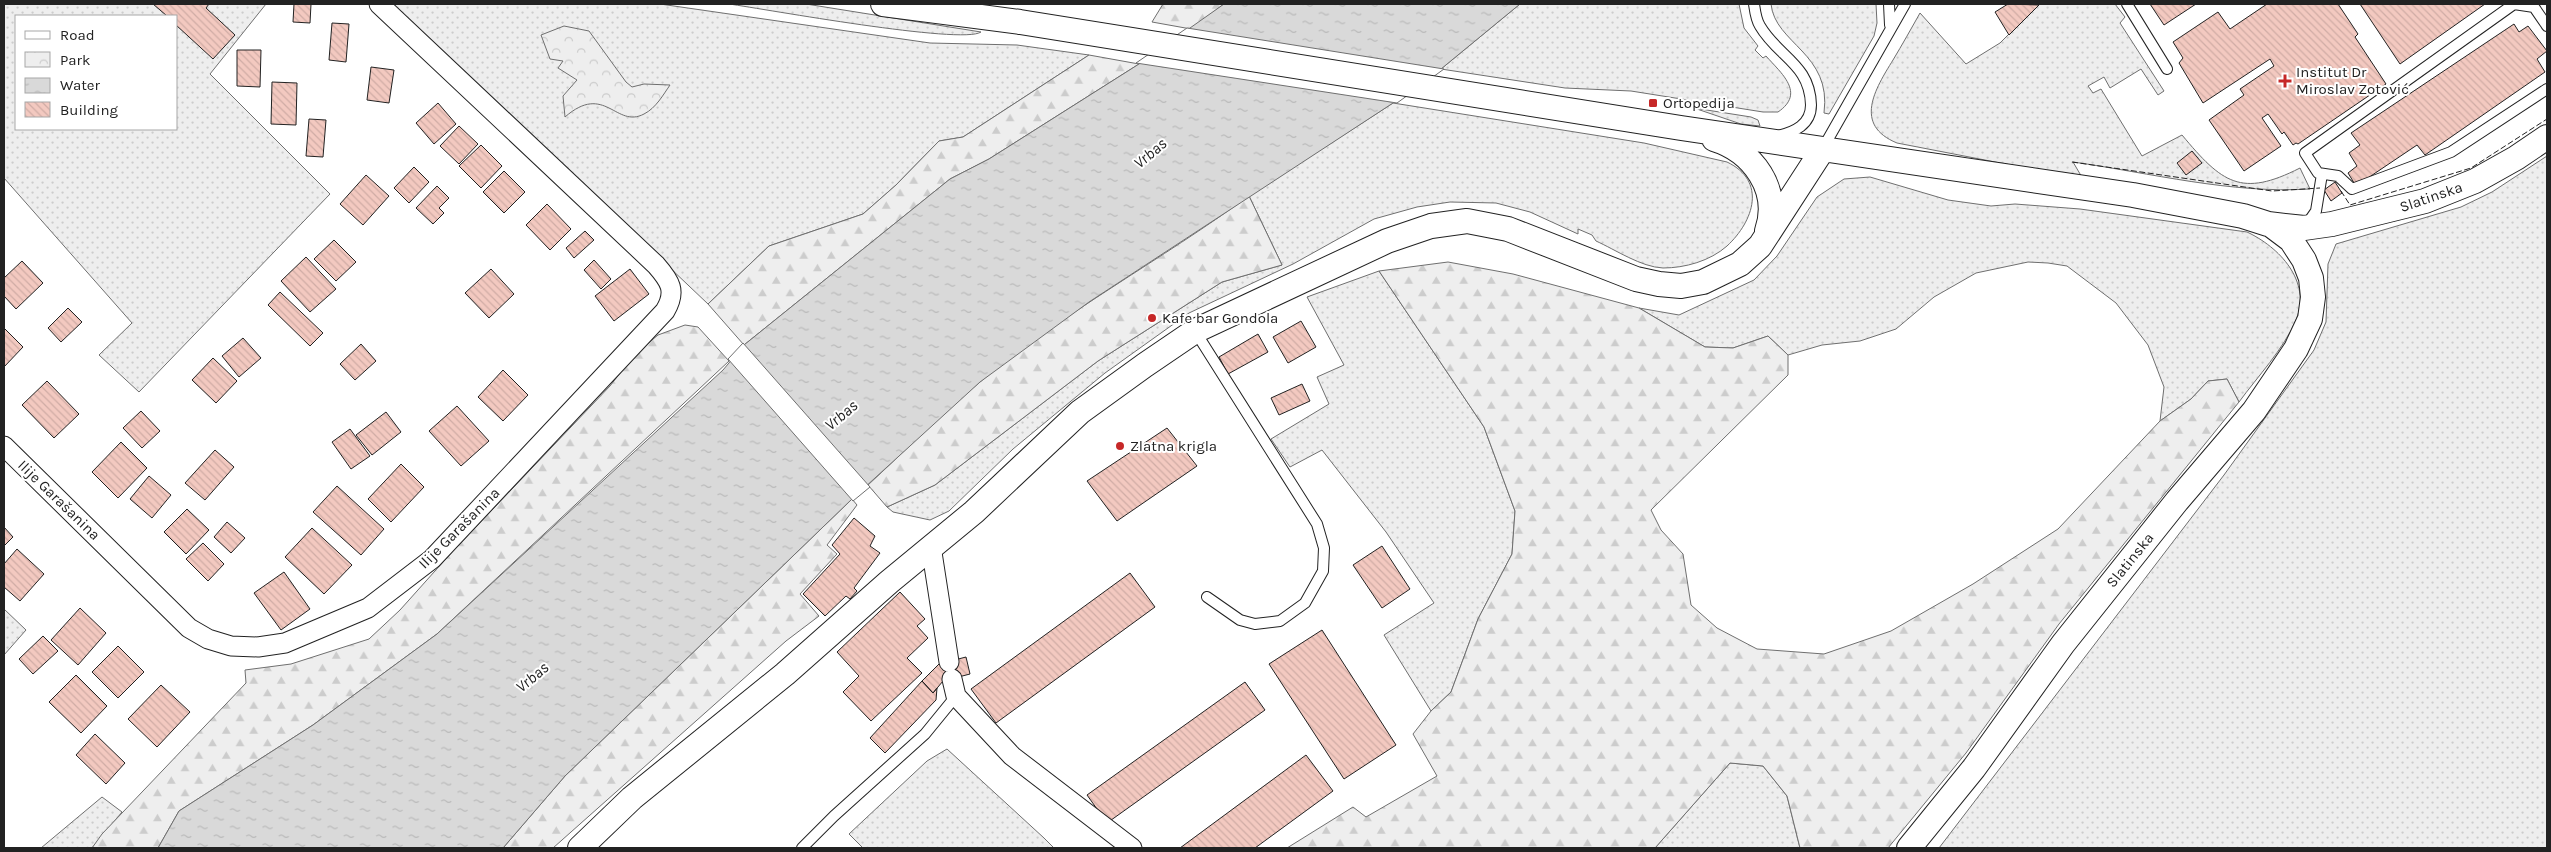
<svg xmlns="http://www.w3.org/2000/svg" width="2551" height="852" font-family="Karla,sans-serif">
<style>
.grass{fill:url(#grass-dots);stroke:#6f6f6f;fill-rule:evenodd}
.forest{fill:url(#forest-firs);stroke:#6f6f6f}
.park{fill:url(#park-crowns);stroke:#6f6f6f}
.water{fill:url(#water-ripples);stroke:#6f6f6f}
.pier{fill:#fff;stroke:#6f6f6f}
.building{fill:url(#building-back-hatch);stroke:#222}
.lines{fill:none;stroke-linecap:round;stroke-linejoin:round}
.service-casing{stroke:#222;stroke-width:12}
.minor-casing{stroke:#222;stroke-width:21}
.tertiary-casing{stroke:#222;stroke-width:26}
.service{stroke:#fff;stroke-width:10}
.minor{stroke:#fff;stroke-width:19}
.tertiary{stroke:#fff;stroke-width:24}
.fence{stroke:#222;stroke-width:1;stroke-dasharray:6 2.5;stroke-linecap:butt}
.poi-dot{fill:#c62828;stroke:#fff;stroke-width:2}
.labels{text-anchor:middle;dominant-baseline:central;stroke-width:4;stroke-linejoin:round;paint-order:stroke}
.poi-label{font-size:15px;fill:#222;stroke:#fff;text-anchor:start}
.street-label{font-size:15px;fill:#222;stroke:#fff}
.water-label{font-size:16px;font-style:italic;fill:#222;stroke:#fff}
</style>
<defs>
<pattern id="grass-dots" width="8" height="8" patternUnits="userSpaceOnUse" patternTransform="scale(1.25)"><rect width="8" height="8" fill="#eee"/><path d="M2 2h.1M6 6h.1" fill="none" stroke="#ccc" stroke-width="1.8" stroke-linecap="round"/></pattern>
<pattern id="forest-firs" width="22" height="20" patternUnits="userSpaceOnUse" patternTransform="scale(1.25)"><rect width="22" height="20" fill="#eee"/><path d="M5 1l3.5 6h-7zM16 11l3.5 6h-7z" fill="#ccc"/></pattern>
<pattern id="park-crowns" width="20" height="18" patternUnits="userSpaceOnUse" patternTransform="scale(1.25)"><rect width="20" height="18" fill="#eee"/><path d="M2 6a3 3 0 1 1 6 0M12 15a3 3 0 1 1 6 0" fill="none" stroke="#ccc"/></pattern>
<pattern id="water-ripples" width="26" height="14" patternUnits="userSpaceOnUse" patternTransform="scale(1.25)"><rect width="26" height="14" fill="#d9d9d9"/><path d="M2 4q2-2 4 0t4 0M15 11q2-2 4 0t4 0" fill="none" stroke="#bababa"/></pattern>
<pattern id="building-back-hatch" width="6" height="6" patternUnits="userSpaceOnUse" patternTransform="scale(1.25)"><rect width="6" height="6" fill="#f3c9c0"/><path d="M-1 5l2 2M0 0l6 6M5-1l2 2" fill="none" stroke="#d0aca5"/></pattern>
</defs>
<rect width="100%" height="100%" fill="#fff"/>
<!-- grass -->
<path class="grass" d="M 4,4 L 266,4 L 210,74 L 330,194 L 139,392 L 99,355 L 132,323 L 4,178 ZM 16,16 L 176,16 L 176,129 L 16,129 Z
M 392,4 L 660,4 L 930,43 L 1017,45 L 1089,55 L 963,137 L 939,141 L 896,185 L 863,214 L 769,246 L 708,304 Z
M 729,4 L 806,4 L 981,32 C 962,45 765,9 729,4 Z
M 1520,4 L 1739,4 L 1744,28 L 1758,46 L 1755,50 L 1763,58 L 1766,56 C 1781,73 1806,93 1778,112 L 1763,112 L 1631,91 L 1565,88 L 1441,69 Z
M 1771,4 L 1876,4 L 1877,23 L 1874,36 L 1829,114 L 1824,113 C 1832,53 1775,44 1771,4 Z
M 2039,4 L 2115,4 L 2125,17 L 2120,23 L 2164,91 L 2158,95 L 2141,69 L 2110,88 L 2104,77 L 2088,86 L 2093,93 L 2101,89 L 2142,156 L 2182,135 C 2222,183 2241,198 2300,168 L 2310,189 C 2231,194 2151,173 2073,162 L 2083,179 L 1897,143 C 1853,125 1875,89 1893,60 C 1902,45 1911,29 1920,13 L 1966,64 L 2000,43 Z
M 1393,103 L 1644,143 L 1727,162 C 1767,181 1754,221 1727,246 C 1710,261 1685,268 1663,268 C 1641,267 1616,250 1596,241 L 1592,235 L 1578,229 L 1578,234 L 1530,212 L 1496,203 L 1450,202 L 1417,207 L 1374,219 L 1293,264 L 1189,313 L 1105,373 L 1013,449 L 949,511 L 930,520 L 893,512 L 887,507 L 935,485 L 1098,361 L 1222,282 L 1282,265 L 1249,196 Z
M 1694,108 L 1751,117 L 1758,120 L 1760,126 L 1741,124 Z
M 2547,156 L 2547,848 L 1939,848 L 2224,475 L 2314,350 L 2326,322 L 2328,264 L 2336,244 L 2461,207 L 2492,192 Z
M 1870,177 L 1948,200 L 1991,206 L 2015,204 L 2080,209 L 2247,232 C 2279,247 2312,281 2296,320 C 2283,350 2258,376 2239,402 L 2227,379 L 2208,381 L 2191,399 L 2160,421 L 2164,387 L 2148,345 L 2116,303 L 2067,266 L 2048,263 L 2028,262 L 1976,273 L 1934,297 L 1896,329 L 1860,341 L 1822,345 L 1788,355 L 1768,336 L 1733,348 L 1705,347 L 1639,308 L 1679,315 L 1754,280 L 1777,256 L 1817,197 L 1844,179 Z
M 1379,271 L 1484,427 L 1515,511 L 1512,554 L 1478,619 L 1451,692 L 1431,711 L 1384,635 L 1434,603 L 1386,532 L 1322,450 L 1290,467 L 1271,439 L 1329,404 L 1317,377 L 1344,365 L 1307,297 Z
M 4,609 L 26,630 L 4,655 Z
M 947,749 L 1044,838 L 1054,848 L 863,848 L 849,834 L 927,761 Z
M 1730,763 L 1763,766 L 1787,796 L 1800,848 L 1655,848 Z
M 102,797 L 122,812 L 92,848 L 41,848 Z"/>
<!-- forest -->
<path class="forest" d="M 1163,4 L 1224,4 L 1191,29 L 1152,22 Z
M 1089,55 L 1139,64 L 989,159 L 950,179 L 744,345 L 708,304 L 769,246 L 863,214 L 896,185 L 939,141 L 963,137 Z
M 1249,196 L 1282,265 L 1222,282 L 1098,361 L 935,485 L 887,507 L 868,485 C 905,451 941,414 980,382 C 1064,312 1161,260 1249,196 Z
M 1448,262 L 1513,274 L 1639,308 L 1705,347 L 1733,348 L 1768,336 L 1788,355 L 1788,375 L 1651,510 L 1661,530 L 1683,554 L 1691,605 L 1717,628 L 1757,649 L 1824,654 L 1891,631 L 1973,584 L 2058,529 L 2160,421 L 2191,399 L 2208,381 L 2227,379 L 2239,402 L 2059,624 L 1966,753 L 1888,848 L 1800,848 L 1787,796 L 1763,766 L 1730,763 L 1655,848 L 1287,848 L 1353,807 L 1366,817 L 1437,776 L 1413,734 L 1431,711 L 1451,692 L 1478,619 L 1512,554 L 1515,511 L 1484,427 L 1379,271 Z
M 685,325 L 698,327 L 729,361 L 437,634 L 313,725 L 179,811 L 158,848 L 92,848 L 102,834 L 246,683 L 245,670 L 291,664 L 369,639 L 400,610 L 452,552 L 610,386 L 634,355 L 658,335 Z
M 852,499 L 857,505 L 827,545 L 837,554 L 800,594 L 819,616 L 786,641 L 553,848 L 503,848 L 565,776 Z"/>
<!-- park -->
<path class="park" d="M 564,26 L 589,31 L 626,82 L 632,87 L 644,84 L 670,85 C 663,95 656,108 644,114 C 616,129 605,82 565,117 L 563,96 L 577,80 L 558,68 L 563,61 L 550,59 L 541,35 Z"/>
<!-- water -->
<path class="water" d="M 1224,4 L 1520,4 L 1441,69 L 1393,103 L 1089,302 L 980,382 L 852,499 L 565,776 L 503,848 L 158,848 L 179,811 L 313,725 L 437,634 L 723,370 L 744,345 L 950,179 L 989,159 L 1139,64 Z"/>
<!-- pier -->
<path class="pier" d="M 1187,28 L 1444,69 L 1397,103 L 1136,63 Z
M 743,343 L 870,487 L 853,501 L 728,359 Z"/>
<!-- building -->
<path class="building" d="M 153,4 L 209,4 L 206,8 L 235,35 L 213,59 L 176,25 L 176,16 L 167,16 Z
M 294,4 L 311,4 L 310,23 L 293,22 Z
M 2008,4 L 2039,5 L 2009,35 L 1995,12 Z
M 2150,4 L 2196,4 L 2164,25 Z
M 2267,4 L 2338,4 L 2358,34 L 2355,37 L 2386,84 L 2298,144 L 2296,143 L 2293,145 L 2284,132 L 2282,134 L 2268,114 L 2262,118 L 2281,146 L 2244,171 L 2209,120 L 2244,95 L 2240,89 L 2274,66 L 2270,59 L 2203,103 L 2179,63 L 2183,58 L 2173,42 L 2218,12 L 2230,29 Z
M 2360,4 L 2485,4 L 2400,64 Z
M 332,23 L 349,24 L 346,62 L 329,60 Z
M 2514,24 L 2519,32 L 2528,26 L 2547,51 L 2537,59 L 2545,72 L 2425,155 L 2417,145 L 2356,186 L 2348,173 L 2357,166 L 2349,153 L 2360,145 L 2351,133 Z
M 237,50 L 261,50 L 260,87 L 237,86 Z
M 371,67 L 394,70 L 389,103 L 367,100 Z
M 272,82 L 297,83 L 296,125 L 271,124 Z
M 438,103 L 456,124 L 434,144 L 416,123 Z
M 309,119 L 326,120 L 323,157 L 306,156 Z
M 459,126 L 478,144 L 459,164 L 440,146 Z
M 481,145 L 502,166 L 481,188 L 459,166 Z
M 2192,151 L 2202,163 L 2186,175 L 2177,163 Z
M 414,167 L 429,182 L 409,203 L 394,188 Z
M 504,171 L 525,192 L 504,213 L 483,192 Z
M 366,175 L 389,196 L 363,225 L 340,204 Z
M 2335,182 L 2342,193 L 2331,201 L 2324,190 Z
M 437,186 L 449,198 L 439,208 L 444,213 L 433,224 L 416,208 Z
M 547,204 L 571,229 L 550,250 L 526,225 Z
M 585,231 L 594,240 L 574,258 L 566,248 Z
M 334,240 L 356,262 L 336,281 L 314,259 Z
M 306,257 L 336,289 L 310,312 L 281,281 Z
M 594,260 L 611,279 L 601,289 L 584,270 Z
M 22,261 L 43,283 L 16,309 L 4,296 L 4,278 Z
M 491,269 L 514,294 L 489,318 L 465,293 Z
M 630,269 L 649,294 L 614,321 L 595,296 Z
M 280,292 L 323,333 L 310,346 L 268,305 Z
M 68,308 L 82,322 L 61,342 L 48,328 Z
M 1301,321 L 1316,347 L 1288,363 L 1273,337 Z
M 4,328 L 23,347 L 4,367 Z
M 1258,334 L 1268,352 L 1228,374 L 1219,357 Z
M 243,338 L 261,358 L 239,377 L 222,356 Z
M 361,344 L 376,361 L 355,380 L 340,364 Z
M 213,358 L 237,381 L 216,403 L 192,380 Z
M 503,370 L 528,395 L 503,421 L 478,397 Z
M 47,381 L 79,414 L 54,438 L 22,405 Z
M 1302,384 L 1310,401 L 1279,415 L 1271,398 Z
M 457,406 L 489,441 L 461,466 L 429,431 Z
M 141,411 L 160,431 L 142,448 L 123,428 Z
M 386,412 L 401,432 L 372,455 L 356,435 Z
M 1167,428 L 1197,466 L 1117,521 L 1087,481 Z
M 350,429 L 370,456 L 351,469 L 332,442 Z
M 121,442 L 147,468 L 118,498 L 92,472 Z
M 215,450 L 234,467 L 205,500 L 185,483 Z
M 401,464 L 424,487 L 391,522 L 368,499 Z
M 149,476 L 171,495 L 152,518 L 130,499 Z
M 337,486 L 384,529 L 361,555 L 313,512 Z
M 187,509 L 209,530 L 186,554 L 164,532 Z
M 854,518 L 875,536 L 870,546 L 880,553 L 854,588 L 857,591 L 850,599 L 846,596 L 825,616 L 803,594 L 840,554 L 832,545 Z
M 227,522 L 245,538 L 231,553 L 214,537 Z
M 4,527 L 13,537 L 4,546 Z
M 312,528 L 352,565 L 324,594 L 285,557 Z
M 203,543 L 224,564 L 208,581 L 186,559 Z
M 1382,546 L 1410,589 L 1382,608 L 1353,565 Z
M 17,549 L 44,574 L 20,601 L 4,587 L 4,564 Z
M 284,572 L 310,609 L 281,630 L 254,593 Z
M 1130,573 L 1155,607 L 996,723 L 971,689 Z
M 900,592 L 925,619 L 917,626 L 928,638 L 907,658 L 922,673 L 871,721 L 843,692 L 859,676 L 837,652 Z
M 80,608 L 106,633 L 78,665 L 51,640 Z
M 1322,630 L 1396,745 L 1344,779 L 1269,664 Z
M 43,636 L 58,651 L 33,674 L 19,659 Z
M 118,646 L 144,672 L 118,698 L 92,672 Z
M 966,657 L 970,674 L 943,681 L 933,693 L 922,681 L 939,664 Z
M 76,675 L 107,706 L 81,733 L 49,702 Z
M 922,681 L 933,693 L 937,688 L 936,700 L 885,753 L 870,738 Z
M 1245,682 L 1265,710 L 1107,823 L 1087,795 Z
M 161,685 L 190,712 L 157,747 L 128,719 Z
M 95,734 L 125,763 L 106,784 L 76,755 Z
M 1306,755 L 1333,791 L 1255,848 L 1180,848 Z"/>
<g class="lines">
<!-- service casing -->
<g class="service-casing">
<path id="service" d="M 1754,4 C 1755,11 1756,20 1760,26 C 1778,57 1810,64 1811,105 C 1811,125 1794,132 1778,136
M 1889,4 L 1890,25
M 2127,4 L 2167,69
M 2547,26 L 2534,7 L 2514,4 L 2305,153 L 2318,173 L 2338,176 L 2352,189 L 2451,152 L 2547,89
M 1823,148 L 1905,4
M 2307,224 L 2316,211 L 2322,174
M 1195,331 L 1317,524 L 1324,548 L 1323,571 L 1305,603 L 1280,621 L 1255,624 L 1240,620 L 1207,597
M 802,848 L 834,816 L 925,734 L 956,696"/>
</g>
<!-- minor casing -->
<g class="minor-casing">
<path id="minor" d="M 4,446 L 189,628 L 208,639 L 231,646 L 258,647 L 285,643 L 368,608 L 432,559 L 665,311 C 677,291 670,281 656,265 L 379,4
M 931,546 L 949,662
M 952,679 L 956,696 L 1012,756 L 1132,848"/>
</g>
<!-- tertiary casing -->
<g class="tertiary-casing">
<path id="tertiary" d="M 883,4 L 1020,22 L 1681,128 L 2133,195 L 2243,216 L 2268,224 L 2304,228 L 2332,224 L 2425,201 L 2475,181 L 2516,158 L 2547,137
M 1714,139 C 1753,151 1781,190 1767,231
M 580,848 L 632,798 L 785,674 L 889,582 L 974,512 L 1080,412 L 1145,365 L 1195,331 L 1387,241 L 1431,226 L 1467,221 L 1508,229 L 1636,279 L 1659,284 L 1681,286 L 1703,282 L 1740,264 L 1760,246 L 1823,149
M 1909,848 L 1974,768 L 2063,644 L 2177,501 L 2254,411 L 2296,349 L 2310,319 L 2313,297 L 2311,278 L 2304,260 L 2291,240 L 2271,225"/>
</g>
<!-- service -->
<use href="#service" class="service"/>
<!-- minor -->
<use href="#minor" class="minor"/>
<!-- tertiary -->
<use href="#tertiary" class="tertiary"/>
<!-- fence -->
<path class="fence" d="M 2072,162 L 2272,191 L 2320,188
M 2341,191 L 2350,205 L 2471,168 L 2547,119"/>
</g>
<!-- markers -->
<g class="poi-dot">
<path d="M2282.5 73.5h5v5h5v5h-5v5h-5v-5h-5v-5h5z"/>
<rect x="1648" y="98" width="10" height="10" rx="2.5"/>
<circle cx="1152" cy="318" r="5"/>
<circle cx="1120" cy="446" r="5"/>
</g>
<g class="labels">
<!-- poi labels -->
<g class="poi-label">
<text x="2296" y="72">Institut Dr<tspan x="2296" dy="17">Miroslav Zotović</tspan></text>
<text x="1663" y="103">Ortopedija</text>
<text x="1162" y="318">Kafe bar Gondola</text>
<text x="1130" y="446">Zlatna krigla</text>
</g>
<!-- street labels -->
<g class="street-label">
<text transform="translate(2431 197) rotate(-19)">Slatinska</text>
<text transform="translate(59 500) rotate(44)">Ilije Garašanina</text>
<text transform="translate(459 528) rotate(-45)">Ilije Garašanina</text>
<text transform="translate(2130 560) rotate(-51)">Slatinska</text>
</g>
<!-- water labels -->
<g class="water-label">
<text transform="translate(1150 153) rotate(-40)">Vrbas</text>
<text transform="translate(841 415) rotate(-40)">Vrbas</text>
<text transform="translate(532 677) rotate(-40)">Vrbas</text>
</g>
</g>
<!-- border -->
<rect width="2551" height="852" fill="none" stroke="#222222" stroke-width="10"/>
<!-- legend -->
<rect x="15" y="15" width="162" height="115" fill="#ffffff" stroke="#a7a7a7"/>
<rect x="25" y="31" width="25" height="8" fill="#ffffff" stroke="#a7a7a7"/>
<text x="60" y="40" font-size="15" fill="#222222">Road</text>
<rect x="25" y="52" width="25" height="15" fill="url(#park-crowns)" stroke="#a7a7a7"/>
<text x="60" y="65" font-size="15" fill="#222222">Park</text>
<rect x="25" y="78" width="25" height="15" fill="url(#water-ripples)" stroke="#a7a7a7"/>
<text x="60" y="90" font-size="15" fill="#222222">Water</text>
<rect x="25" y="102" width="25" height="15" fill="url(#building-back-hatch)" stroke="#a7a7a7"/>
<text x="60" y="115" font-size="15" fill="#222222">Building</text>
</svg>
